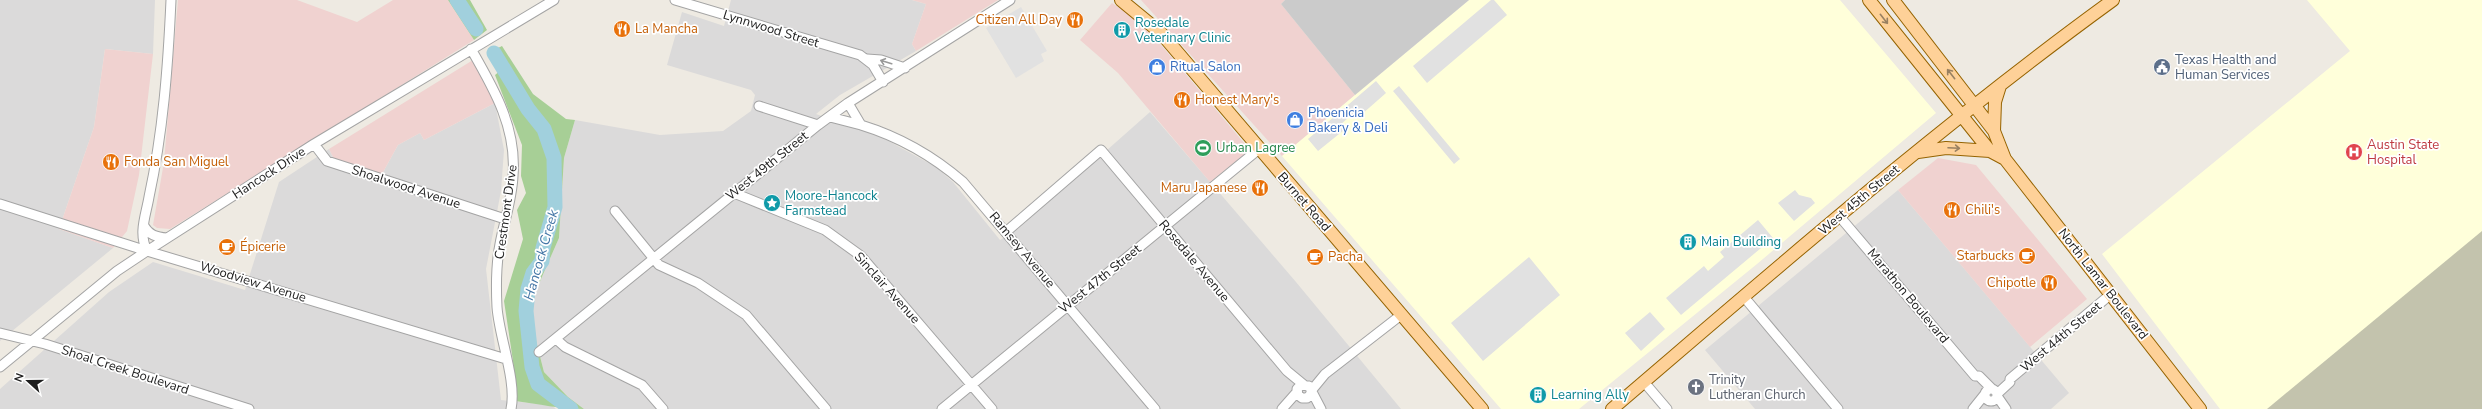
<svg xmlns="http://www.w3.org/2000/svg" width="2482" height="409" font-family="'Nunito Sans',sans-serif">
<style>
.residential{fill:#dbdada}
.commercial{fill:#f0d2d0}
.education{fill:#ffffda}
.religious{fill:#cbcbcb}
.construction{fill:#c3c3ad}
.forest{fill:#a7cf96}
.parking{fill:#e1e1e1}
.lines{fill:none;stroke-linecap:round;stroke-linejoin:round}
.river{stroke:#a1d0dd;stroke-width:15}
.minor-casing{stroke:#a4a4a4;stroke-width:11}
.major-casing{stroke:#956300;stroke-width:14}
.minor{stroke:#fff;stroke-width:9}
.major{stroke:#fed198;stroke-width:12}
.oneway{stroke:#998061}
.oneway2{stroke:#999}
.labels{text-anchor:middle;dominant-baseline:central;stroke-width:3.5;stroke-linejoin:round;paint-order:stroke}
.food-label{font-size:13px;fill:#c56008;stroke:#fff;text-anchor:start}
.culture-label{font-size:13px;fill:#0d838f;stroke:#fff;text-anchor:start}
.street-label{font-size:13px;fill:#1d1d1d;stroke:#fff}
.service-label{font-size:13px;fill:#4e5e75;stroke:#fff;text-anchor:start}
.shop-label{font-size:13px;fill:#366cbe;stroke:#fff;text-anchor:start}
.health-label{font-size:13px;fill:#be3a42;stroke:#fff;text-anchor:start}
.leisure-label{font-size:13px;fill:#27864d;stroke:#fff;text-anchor:start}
.worship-label{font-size:13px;fill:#5b616d;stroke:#fff;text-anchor:start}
.water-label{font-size:14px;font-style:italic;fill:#4476a6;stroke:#fff}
</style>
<rect width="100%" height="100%" fill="#eeeae2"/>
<!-- residential -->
<path class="residential" d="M 0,0 L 155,0 L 153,54 L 105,49 L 94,127 L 59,229 L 113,248 L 0,341 Z
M 731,0 L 912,0 L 926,4 L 912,44 L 916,51 L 840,95 L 816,114 L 883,138 L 936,167 L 953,182 L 1000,240 L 1019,228 L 1150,112 L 1296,282 L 1401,409 L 584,409 L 568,397 L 544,372 L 531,321 L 534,295 L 559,238 L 564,158 L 575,120 L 660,135 L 723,131 L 751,111 L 755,95 L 751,90 L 667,65 L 682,12 L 724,26 Z
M 495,103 L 504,150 L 501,191 L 486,269 L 501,400 L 551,405 L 556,409 L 0,409 L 0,389 L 109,292 L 153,262 L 245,290 L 279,182 L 329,149 L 334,159 L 382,174 L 398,145 L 420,133 L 424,140 Z
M 1898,190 L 2069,393 L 2051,409 L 1755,409 L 1705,350 Z"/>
<!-- commercial -->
<path class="commercial" d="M 178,0 L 297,0 L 357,22 L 393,0 L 448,0 L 474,40 L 170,229 L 157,228 L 153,225 L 164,162 Z
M 912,0 L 998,0 L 916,51 L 912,44 L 926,4 Z
M 1141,0 L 1285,0 L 1281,4 L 1355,95 L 1282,156 Z
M 1112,3 L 1130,15 L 1156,39 L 1250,150 L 1210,182 L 1118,73 L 1080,40 Z
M 105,49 L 153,54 L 139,175 L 127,231 L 113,248 L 59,229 L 94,127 Z
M 473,60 L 482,74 L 495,103 L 424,140 L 420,133 L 398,145 L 382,174 L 334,159 L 329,149 Z
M 1938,158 L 1976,165 L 2087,299 L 2030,347 L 1898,190 Z"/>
<!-- education -->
<path class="education" d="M 1469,0 L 1840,0 L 1936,113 L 1757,264 L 1579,409 L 1501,409 L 1282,156 Z
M 2307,0 L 2482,0 L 2482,409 L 2220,409 L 2102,254 L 2350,51 Z"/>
<!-- religious -->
<path class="religious" d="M 1285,0 L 1469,0 L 1355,95 L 1281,4 Z"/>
<!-- construction -->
<path class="construction" d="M 2482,231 L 2482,409 L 2267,409 Z"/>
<!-- forest -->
<path class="forest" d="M 448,0 L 470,0 L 487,30 L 474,40 Z
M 502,46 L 533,94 L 566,119 L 575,120 L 564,158 L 559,238 L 534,295 L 531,321 L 544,372 L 568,397 L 584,409 C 560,409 539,404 515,401 L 513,361 L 504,301 L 523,239 L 517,210 L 526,193 L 521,176 L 522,145 L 495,75 L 501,70 L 490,52 Z"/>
<!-- parking -->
<path class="parking" d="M 1491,0 L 1494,0 L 1507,15 L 1427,83 L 1413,66 Z
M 1021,7 L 1047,51 L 1041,54 L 1044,61 L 1016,78 L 986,28 Z
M 1376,81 L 1386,93 L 1361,115 L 1356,111 L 1340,125 L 1344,130 L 1318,151 L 1308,139 Z
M 1399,86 L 1460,159 L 1454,164 L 1393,91 Z
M 1795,190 L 1799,195 L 1811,198 L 1815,203 L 1794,221 L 1778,203 Z
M 1758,220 L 1773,238 L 1681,315 L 1666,298 L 1704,266 L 1708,271 L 1724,257 L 1720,252 Z
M 1529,257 L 1560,295 L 1483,361 L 1451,323 Z
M 1650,312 L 1665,329 L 1641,351 L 1625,333 Z"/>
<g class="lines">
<!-- river -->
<path class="river" d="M 457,0 L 476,29
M 494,53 L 528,109 L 544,129 L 554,158 L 555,207 L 543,248 L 542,261 L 533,273 L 528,289 L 526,311 L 532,367 L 538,384 L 571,409"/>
<!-- minor casing -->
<g class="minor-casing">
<path id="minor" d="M 675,0 L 860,55 L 873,65 L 883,82
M 471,49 C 494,89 517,128 513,176 C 512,199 504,222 500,244 C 496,264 496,287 497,307 C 499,337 517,381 511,409
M 867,59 L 881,60 L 905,68
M 848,103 L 861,125 C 900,137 932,155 963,182 L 1155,409
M 759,106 L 818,125
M 830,117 L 861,125
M 314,144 L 327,161 L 505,219
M 734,193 L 825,230 L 861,256 L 992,409
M 0,204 L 147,251 L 506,359
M 615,211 L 659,265 L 698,283 L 746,315 L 826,409
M 1840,217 L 1975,376 L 1979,376 L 1992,389
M 144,226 C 149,235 156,237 167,238
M 1007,231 L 1101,150 L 1287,371 L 1304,385
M 147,251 C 138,233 146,215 149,197 C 163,132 168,67 171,0
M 1744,297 L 1838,409
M 0,333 L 45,344 L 249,409
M 556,339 L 565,347 L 642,385 L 663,409
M 539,352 L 818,125 L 848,103 L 1010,0
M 0,367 L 117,271 L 147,251 L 314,144 L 554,0
M 1644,382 L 1667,409
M1985 395a6 6 0 1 1 12 0a6 6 0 1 1-12 0Z
M 1311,391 L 1325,374 L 1401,315
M 1311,394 L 1307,398 L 1302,398 L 1298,395 L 1297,389 L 1301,385 L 1309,386 L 1321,409
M 1997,394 L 2010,382 L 2010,379 L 2111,294
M 1997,396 L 2006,409
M 942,409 L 1259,149
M 1282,409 L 1297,392
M 1973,409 L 1985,394"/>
</g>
<!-- major casing -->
<g class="major-casing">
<path id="major" d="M 1121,0 L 1161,33 L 1482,409
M 1869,0 L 1990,151 L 2005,159
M 1893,0 L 1994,131 L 2005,159 L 2200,409
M 1994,131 L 1995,102 L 2000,86
M 1918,152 L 1946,148 L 1990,151
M 1612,409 C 1776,269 1938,127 2113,0"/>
</g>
<!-- minor -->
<use href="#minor" class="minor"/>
<!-- major -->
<use href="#major" class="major"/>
</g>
<!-- one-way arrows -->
<defs><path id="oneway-shaft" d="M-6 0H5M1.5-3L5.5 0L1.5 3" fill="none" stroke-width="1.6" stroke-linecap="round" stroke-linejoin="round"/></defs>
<g class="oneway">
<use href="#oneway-shaft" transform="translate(1884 19) rotate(52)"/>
<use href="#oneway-shaft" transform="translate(1951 74) rotate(-128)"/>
<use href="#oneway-shaft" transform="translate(1954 148) rotate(3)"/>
</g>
<use class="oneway2" href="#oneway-shaft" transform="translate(886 62) rotate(-163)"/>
<!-- icons -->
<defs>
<g id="restaurant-disc" transform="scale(0.9)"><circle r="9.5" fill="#e8710a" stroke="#fff"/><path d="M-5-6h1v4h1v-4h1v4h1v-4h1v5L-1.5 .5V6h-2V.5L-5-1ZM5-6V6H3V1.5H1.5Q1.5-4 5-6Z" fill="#fff"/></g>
<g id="building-disc" transform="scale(0.9)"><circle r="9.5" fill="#0f9aa8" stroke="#fff"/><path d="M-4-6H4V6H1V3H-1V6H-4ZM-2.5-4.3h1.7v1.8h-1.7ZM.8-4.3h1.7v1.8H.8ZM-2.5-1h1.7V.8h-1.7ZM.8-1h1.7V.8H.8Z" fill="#fff"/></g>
<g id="shop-disc" transform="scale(0.9)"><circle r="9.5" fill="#3f7fe0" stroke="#fff"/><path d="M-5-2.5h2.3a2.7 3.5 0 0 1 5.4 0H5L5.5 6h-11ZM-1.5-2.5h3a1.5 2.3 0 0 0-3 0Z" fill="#fff"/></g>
<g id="civic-disc" transform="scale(0.9)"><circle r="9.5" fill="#5c6f8a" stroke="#fff"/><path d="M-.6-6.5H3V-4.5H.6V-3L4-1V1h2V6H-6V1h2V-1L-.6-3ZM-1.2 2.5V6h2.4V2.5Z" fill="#fff"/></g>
<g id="stadium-disc" transform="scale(0.9)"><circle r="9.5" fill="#2e9e5b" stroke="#fff"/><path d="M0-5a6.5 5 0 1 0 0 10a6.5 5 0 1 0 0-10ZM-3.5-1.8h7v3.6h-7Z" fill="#fff"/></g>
<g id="hospital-disc" transform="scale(0.9)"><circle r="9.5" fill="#e0444e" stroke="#fff"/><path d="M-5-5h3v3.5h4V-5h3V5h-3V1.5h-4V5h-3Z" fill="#fff"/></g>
<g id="sight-disc" transform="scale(0.9)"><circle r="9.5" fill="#0f9aa8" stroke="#fff"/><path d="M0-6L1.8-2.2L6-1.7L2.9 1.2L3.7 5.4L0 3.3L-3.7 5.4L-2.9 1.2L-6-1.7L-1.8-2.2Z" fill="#fff"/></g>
<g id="cafe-disc" transform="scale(0.9)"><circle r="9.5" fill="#e8710a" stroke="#fff"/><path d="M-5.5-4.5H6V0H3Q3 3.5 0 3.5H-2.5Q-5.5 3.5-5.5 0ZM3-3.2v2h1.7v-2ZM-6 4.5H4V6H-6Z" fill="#fff"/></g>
<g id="church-disc" transform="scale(0.9)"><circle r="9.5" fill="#6b7280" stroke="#fff"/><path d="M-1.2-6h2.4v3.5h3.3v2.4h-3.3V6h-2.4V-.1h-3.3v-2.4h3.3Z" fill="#fff"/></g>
</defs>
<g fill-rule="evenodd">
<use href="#restaurant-disc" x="1075" y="20"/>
<use href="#restaurant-disc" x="622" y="29"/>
<use href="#building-disc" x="1122" y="30"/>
<use href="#shop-disc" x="1157" y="67"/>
<use href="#civic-disc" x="2162" y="67"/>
<use href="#restaurant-disc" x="1182" y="100"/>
<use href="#shop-disc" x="1295" y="120"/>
<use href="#stadium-disc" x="1203" y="148"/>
<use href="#hospital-disc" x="2354" y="152"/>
<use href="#restaurant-disc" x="111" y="162"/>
<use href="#restaurant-disc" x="1260" y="188"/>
<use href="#sight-disc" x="772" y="203"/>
<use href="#restaurant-disc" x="1952" y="210"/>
<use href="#building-disc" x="1688" y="242"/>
<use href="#cafe-disc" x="227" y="247"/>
<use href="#cafe-disc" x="2027" y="256"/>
<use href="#cafe-disc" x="1315" y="257"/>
<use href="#restaurant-disc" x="2049" y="283"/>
<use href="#church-disc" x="1696" y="387"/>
<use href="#building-disc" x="1538" y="395"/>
</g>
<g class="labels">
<!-- food labels -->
<g class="food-label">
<text x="1062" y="20" text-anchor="end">Citizen All Day</text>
<text x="635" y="29">La Mancha</text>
<text x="1195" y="100">Honest Mary's</text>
<text x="124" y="162">Fonda San Miguel</text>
<text x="1247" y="188" text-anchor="end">Maru Japanese</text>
<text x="1965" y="210">Chili's</text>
<text x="240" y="247">Épicerie</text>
<text x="2014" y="256" text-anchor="end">Starbucks</text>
<text x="1328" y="257">Pacha</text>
<text x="2036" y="283" text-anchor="end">Chipotle</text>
</g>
<!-- culture labels -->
<g class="culture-label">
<text x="1135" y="23">Rosedale<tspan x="1135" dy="15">Veterinary Clinic</tspan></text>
<text x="785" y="196">Moore-Hancock<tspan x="785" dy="15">Farmstead</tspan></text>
<text x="1701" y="242">Main Building</text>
<text x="1551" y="395">Learning Ally</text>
</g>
<!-- street labels -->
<g class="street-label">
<text transform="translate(771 29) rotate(17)">Lynnwood Street</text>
<text transform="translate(767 166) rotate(-39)">West 49th Street</text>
<text transform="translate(269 173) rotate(-33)">Hancock Drive</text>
<text transform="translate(406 187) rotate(18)">Shoalwood Avenue</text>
<text transform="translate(1859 200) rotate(-40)">West 45th Street</text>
<text transform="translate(1304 202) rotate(49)">Burnet Road</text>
<text transform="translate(506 212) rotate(-82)">Crestmont Drive</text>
<text transform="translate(1022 250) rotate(50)">Ramsey Avenue</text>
<text transform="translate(1194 261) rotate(50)">Rosedale Avenue</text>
<text transform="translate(1100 279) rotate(-39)">West 47th Street</text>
<text transform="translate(253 282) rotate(17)">Woodview Avenue</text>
<text transform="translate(2103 284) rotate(52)">North Lamar Boulevard</text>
<text transform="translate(887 288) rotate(48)">Sinclair Avenue</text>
<text transform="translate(1908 296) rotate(50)">Marathon Boulevard</text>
<text transform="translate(2061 337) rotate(-40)">West 44th Street</text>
<text transform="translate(125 370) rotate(18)">Shoal Creek Boulevard</text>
</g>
<!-- service labels -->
<g class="service-label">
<text x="2175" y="60">Texas Health and<tspan x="2175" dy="15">Human Services</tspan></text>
</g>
<!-- shop labels -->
<g class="shop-label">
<text x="1170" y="67">Ritual Salon</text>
<text x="1308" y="113">Phoenicia<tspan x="1308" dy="15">Bakery &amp; Deli</tspan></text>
</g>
<!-- health labels -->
<g class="health-label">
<text x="2367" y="145">Austin State<tspan x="2367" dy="15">Hospital</tspan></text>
</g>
<!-- leisure labels -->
<g class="leisure-label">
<text x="1216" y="148">Urban Lagree</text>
</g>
<!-- worship labels -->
<g class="worship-label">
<text x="1709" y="380">Trinity<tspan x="1709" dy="15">Lutheran Church</tspan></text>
</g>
<!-- water labels -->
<g class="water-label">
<text transform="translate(541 255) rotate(-74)">Hancock Creek</text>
</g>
</g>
<!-- north arrow -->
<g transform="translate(28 381) rotate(291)" stroke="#ffffff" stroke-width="3" paint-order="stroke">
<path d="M0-3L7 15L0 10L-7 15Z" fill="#1d1d1d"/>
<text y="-6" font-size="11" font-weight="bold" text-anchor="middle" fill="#1d1d1d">N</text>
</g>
</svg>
